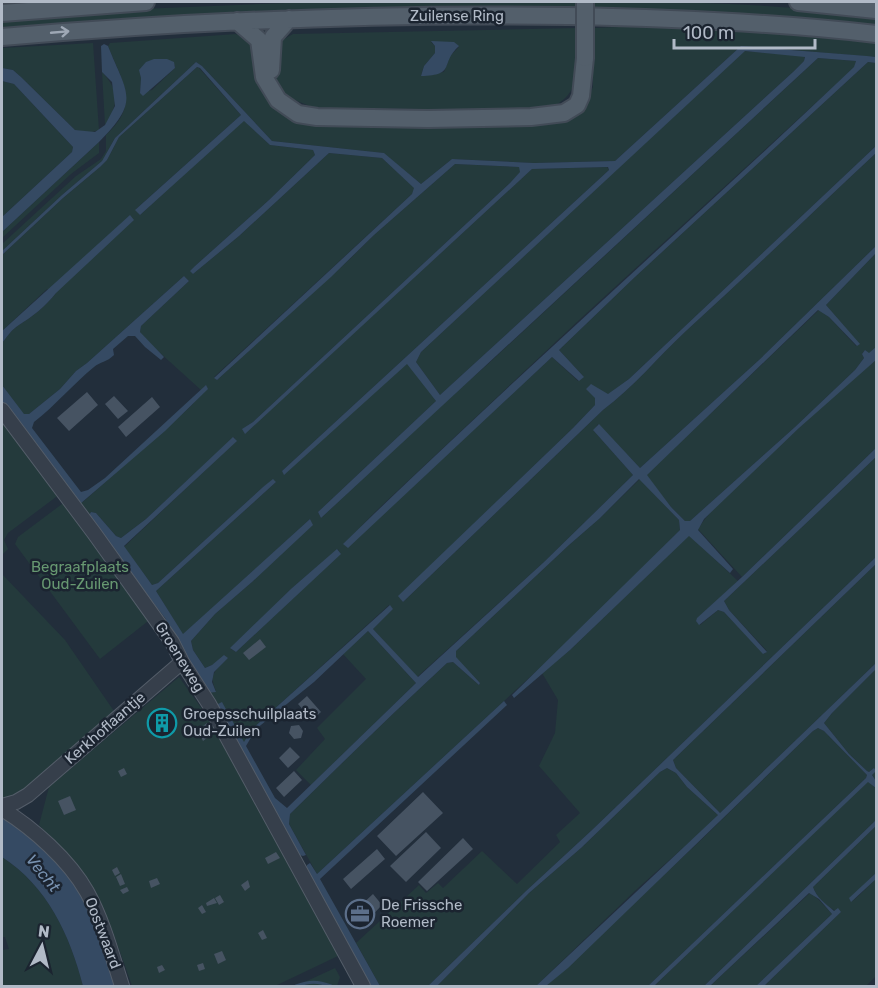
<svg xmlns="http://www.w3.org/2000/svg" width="878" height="988" font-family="Rubik,sans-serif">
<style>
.green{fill:#243a3c;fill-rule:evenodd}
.water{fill:#354a63;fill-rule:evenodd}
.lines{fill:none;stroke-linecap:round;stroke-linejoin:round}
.stream{stroke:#354a63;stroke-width:3}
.building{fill:#465362}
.minor-casing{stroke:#545d69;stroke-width:16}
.major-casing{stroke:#424b57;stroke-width:20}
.minor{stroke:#363f4b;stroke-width:14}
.major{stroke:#535f6b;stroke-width:16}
.major-bridge-casing{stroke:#424b57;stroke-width:20;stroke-linecap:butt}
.major-bridge{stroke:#535f6b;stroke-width:16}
.oneway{stroke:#9ea8b5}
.labels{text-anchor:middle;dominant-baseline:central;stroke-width:5;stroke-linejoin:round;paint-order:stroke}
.street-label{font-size:15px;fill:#b1bac7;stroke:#1b2430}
.park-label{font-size:15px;fill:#679871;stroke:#1b2430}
.poi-label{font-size:15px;fill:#b1bac7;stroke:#1b2430;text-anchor:start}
.water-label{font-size:16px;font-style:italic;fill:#7892b0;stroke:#1b2430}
</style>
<rect width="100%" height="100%" fill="#222e3b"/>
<!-- green -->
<path class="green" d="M 312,2 L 577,2 L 577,8 L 2,32 L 2,20 L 140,9 Z
M 594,2 C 688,1 783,4 876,17 L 876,32 L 593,8 Z
M 668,25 L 745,29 L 876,41 L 876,57 L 741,46 L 615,161 L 534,163 L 452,159 L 421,184 L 383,153 L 272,141 L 202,66 L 196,62 L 115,138 L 102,161 L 62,195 L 2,251 L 2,244 L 76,176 L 101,159 L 106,151 L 106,135 C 141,103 122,82 108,46 L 110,43 L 236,34 L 251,41 C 258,83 256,103 300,120 L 584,107 L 593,87 L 593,28 ZM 175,65 L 175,68 L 152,90 L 140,93 L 141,78 L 140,73 Z
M 576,28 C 576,63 586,101 540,110 L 316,108 C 305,104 291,100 283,91 C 273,80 272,53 281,42 C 284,39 289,36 293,34 ZM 431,42 L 459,47 L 450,56 L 444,72 L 421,76 L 424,66 L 435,53 L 435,46 Z
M 93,43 L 99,130 L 89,133 L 75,130 L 21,77 L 13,70 L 2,68 L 2,48 Z
M 744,51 L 805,56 L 804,61 L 793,72 L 440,395 L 416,362 L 421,352 Z
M 818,58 L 856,61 L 855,67 L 578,321 L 376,511 L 344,544 L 348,547 L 552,357 L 578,381 L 583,376 L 559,350 L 635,277 L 868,62 L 876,63 L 876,146 L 629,379 L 609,394 L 595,398 L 595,405 L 573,428 L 399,596 L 403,602 L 603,410 C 634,387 658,357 686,331 C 750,273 813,212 876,153 L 876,246 L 759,360 L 640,468 L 598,424 L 594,431 L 633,475 L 544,562 L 417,677 L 373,629 L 393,609 L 389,605 L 251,730 L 244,743 L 222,703 L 217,708 L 207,693 L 216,691 C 208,674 216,670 228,658 L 205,668 L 193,650 L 191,641 L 215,614 L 252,582 L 312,525 L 310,519 L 183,635 L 156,591 L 276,482 L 263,487 L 158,583 L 152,585 L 124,547 L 236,441 L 234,437 L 146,519 L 121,538 L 116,536 L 96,513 L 91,512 L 88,517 L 78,504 L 84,501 L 188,409 L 202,394 L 205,386 L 201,390 L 148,342 L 140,332 L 141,326 L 189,281 L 184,276 L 87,363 L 76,371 L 60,389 L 29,414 L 24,415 L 2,385 L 2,343 C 7,337 12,329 19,325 C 32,317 46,306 56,293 L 47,289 L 2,331 L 2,255 L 63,198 L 100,167 L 107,160 L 119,137 L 197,67 L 199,68 L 241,115 L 136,209 L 140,215 L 244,120 L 270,145 L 313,150 L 315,155 L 269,200 L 195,266 L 191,271 L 193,274 L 239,236 L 329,153 L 382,158 L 415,188 L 412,194 L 214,377 L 217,380 L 351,258 L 374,235 L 455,164 L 519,167 L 521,172 L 510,183 L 253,422 L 243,429 L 245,433 L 532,169 L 607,167 L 609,170 L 282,471 L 284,474 L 407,363 L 422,379 L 436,401 L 318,512 L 321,518 C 377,466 431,414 488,364 ZM 338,549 L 340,554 L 236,652 L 231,649 L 292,588 Z
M 102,72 C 119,90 119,104 105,125 Z
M 2,81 L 14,84 L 73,147 L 72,152 L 2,217 Z
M 99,142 L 99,153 L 71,174 L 2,238 L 2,232 Z
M 876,253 L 876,347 L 869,354 L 865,350 L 862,354 L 864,358 L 855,370 L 795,427 L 690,521 L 685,521 L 671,507 L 646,475 L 819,310 L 829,317 L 856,346 L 859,344 L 826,305 Z
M 876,360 L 876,448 L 742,577 L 698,529 C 715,502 748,476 772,453 C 807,421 839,388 876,360 Z
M 2,415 L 60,494 L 8,533 L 4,540 L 8,549 L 2,555 Z
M 876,457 L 876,557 L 592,830 L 526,891 L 428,986 L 380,986 L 356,943 L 419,885 L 426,893 L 438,883 L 443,888 L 482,851 L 517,884 L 560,842 L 556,835 L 580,813 L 539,766 L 555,733 L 558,700 L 542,673 L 570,650 L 689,535 L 738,581 L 698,618 L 696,621 L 700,625 L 718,610 L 724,612 L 764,654 L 767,651 L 729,610 L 724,601 Z
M 640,479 L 679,520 L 680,530 L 570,640 L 317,874 L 289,824 L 290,814 C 342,763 394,712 447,663 L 453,662 L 479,685 L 480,683 L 455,657 L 456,651 L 569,545 L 599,519 Z
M 66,501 L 152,618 L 100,659 L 15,544 L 18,537 Z
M 876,564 L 876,663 L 720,813 L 676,768 L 673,760 Z
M 2,574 L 65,640 L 116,714 C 96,731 23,801 2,799 Z
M 368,631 L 416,683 L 311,785 L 296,770 L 325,739 L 317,728 L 366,679 L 343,654 Z
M 876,669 L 876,781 L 872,775 L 873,769 L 869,772 L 867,771 L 849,754 L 824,723 L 832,713 Z
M 179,677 L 202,709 L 295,870 L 338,956 L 275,986 L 132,986 C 118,945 103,900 77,866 C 66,851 51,838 39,825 L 49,787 Z
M 818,728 L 824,731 L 867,775 L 866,778 L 648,986 L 546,986 L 700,841 L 813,731 Z
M 667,768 L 676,773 L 687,787 L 718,815 L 710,824 L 638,888 L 536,986 L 437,986 L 529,893 L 581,848 L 660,772 Z
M 868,781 L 876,788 L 876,820 L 704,986 L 654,986 Z
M 876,826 L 876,873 L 852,902 L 876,879 L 876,976 L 866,986 L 764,986 L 841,912 C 829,910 817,898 813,887 Z
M 2,857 C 47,886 70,935 83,986 L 2,986 L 2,950 L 9,949 L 5,937 L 2,937 Z
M 810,893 L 818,899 L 832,914 L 756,986 L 710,986 Z
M 335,968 L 340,977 L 337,986 L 296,986 Z"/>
<!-- water -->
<path class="water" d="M 431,41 L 454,42 L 459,46 C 439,64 457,75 421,76 L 424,66 L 435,53 L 435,46 Z
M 104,44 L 108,46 C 127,94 141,100 99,142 L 2,232 L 2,217 L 72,152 L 73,147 L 14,84 L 2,81 L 2,68 L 13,70 L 21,77 L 75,130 L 95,132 L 105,125 L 115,106 L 112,82 L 102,72 L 101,46 Z
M 741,46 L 867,56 L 876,57 L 876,63 L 868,62 L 635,277 L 559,350 L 584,377 L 579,381 L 552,357 L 348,548 L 343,544 C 510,381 686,227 854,67 L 856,61 L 818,58 L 321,518 L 318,512 L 436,401 L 407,364 L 284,475 L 282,471 L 609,170 L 608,167 L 532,169 L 245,434 L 242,429 L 253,422 L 510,183 L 520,172 L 519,167 L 455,164 L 374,235 L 331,277 L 217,380 L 214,378 L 412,194 L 414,188 L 382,158 L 329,153 L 239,236 L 193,274 L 190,271 L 195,266 L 269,200 L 315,155 L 313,150 L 270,145 L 244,121 L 140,215 L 135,210 L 241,115 L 200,68 L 197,67 L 119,137 L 107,160 L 100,167 L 63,198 L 2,255 L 2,251 L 62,195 L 102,161 L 115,138 L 196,62 L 202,66 L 272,141 L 384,153 L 421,184 L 452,159 L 534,163 L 615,161 ZM 745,51 L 805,57 L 804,61 L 793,72 L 440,395 L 416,362 L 421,352 Z
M 154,59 L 167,59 L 174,62 L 175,68 L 143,96 L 140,93 L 141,78 L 139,70 L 146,62 Z
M 876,146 L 876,153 C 813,212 750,273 686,331 C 658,357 634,387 603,410 L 403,602 L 398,596 L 573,428 L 595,405 L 595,398 L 586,389 L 591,384 L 608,394 L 629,379 Z
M 130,215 L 134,220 L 56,293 C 46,306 32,317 19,325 C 12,329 7,337 2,343 L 2,331 Z
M 876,246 L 876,253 L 826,305 L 860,344 L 857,346 L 829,317 L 818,310 L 647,475 L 671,507 L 685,521 L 690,521 L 795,427 L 855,370 L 864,358 L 862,354 L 865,350 L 869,353 L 876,347 L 876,360 L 799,428 L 704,519 L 698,530 L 733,569 L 730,573 L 689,536 L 570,650 L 514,698 L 512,695 L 680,530 L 679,520 L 639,479 L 599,519 L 569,545 L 456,651 L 456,657 L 480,683 L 479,685 L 453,662 L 447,663 C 394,712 342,763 290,814 L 289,824 L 306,855 L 303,856 L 296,854 L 217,708 L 218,704 L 222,702 L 244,742 L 251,730 L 390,605 L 393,609 L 373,629 L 418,677 L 544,562 L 633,475 L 593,430 L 599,424 L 640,468 L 759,360 ZM 368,631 L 416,683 L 287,808 L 275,798 L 246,746 L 256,729 L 314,682 Z
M 184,276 L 189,281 L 141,326 L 140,332 L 164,357 L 161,360 L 145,347 L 135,336 L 128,336 L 113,349 L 114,355 C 107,362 100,362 94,367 C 73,384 56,405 34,422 L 32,428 L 81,492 L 88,490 L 105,478 L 206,385 L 208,389 L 165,431 L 80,504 L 2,404 L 2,385 L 24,414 L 29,414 L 60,389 L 76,371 L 87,363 Z
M 233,437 L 237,441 L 124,546 L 152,585 L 158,583 L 263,487 L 273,479 L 276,482 L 156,591 L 183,634 L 310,519 L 313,525 L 252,582 L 215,614 L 191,641 L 193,650 L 205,668 L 212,665 L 224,655 L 228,658 L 214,672 L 212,682 L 216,692 L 207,693 L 165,618 L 88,517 L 91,512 L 96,513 L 116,536 L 121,538 L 146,519 Z
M 876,448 L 876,457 L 724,601 L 729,610 L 767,652 L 763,654 L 724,612 L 718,610 L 699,625 L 696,621 L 697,618 L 742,577 Z
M 337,549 L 341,554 L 236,652 L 230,648 L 292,588 Z
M 876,557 L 876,564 L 673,760 L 676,768 L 720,813 L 876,663 L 876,669 L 832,713 L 824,723 L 849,754 L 867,771 L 869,772 L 874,768 L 876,771 L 872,775 L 876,781 L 876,788 L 868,782 L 654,986 L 648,986 L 866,778 L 867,775 L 824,731 L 818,728 L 813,731 L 568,968 L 546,986 L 536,986 L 718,815 L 687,787 L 676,773 L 667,768 L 660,772 L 581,848 L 529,893 L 437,986 L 428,986 L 526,891 L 592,830 Z
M 504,701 L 507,705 L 320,879 L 380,986 L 368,986 L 306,873 L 307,865 L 310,863 L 317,874 Z
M 2,818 C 37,834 69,868 86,903 C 98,930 107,959 118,986 L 83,986 C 70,935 47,886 2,857 Z
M 876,820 L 876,826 L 813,887 C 816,897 826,904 834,911 L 838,908 L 841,912 L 764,986 L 756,986 L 832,914 L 819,899 L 809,893 L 710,986 L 704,986 Z
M 876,873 L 876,879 L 851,902 L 849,898 Z"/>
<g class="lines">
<!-- stream -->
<path class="stream" d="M 296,986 C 309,981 318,981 331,986"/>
</g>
<!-- building -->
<path class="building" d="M 87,392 L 98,405 L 69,431 L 57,418 Z
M 114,396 L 128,411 L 118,419 L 105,404 Z
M 152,397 L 160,407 L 126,437 L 118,427 Z
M 260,639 L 266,647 L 249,660 L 243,653 Z
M 307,696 L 321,712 L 312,720 L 298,704 Z
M 158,718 L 167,720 L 166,728 L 157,726 Z
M 207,723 L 215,732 L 203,741 L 199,733 L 205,728 L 203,726 Z
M 299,725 L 303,731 L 301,738 L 294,739 L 289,733 L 291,726 Z
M 290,747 L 300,757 L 288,768 L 279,758 Z
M 124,768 L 127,774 L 121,777 L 118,771 Z
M 294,771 L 302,780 L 284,797 L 276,788 Z
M 423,792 L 443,813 L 396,856 L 377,836 Z
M 70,796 L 76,810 L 64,815 L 58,801 Z
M 426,832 L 441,848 L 406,882 L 390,866 Z
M 463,838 L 473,849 L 427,891 L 418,882 Z
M 377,849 L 385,859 L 351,889 L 343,879 Z
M 276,852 L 280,858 L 268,864 L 265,858 Z
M 117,867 L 120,873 L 115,876 L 112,870 Z
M 121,874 L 125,884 L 120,886 L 116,877 Z
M 157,878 L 160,884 L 151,888 L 149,881 Z
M 248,880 L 250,887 L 245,891 L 241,885 Z
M 127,887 L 129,891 L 123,894 L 120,890 Z
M 373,894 L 382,905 L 363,925 L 349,909 L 355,904 L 358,908 Z
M 220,895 L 224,902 L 219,905 L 215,898 Z
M 214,898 L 217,903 L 207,906 L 206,903 Z
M 202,905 L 206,912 L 202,914 L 198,908 Z
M 263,930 L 267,938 L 262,940 L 258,933 Z
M 222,951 L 226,960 L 218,964 L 214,954 Z
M 203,963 L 205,969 L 199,971 L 197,965 Z
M 162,965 L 165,970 L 159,973 L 157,967 Z"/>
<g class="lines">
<!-- minor casing -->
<g class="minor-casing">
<path id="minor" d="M 2,410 L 94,533 L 172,642 L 182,662 L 209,704 L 363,986
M 2,806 L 16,802 L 28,795 L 182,662
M 2,809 C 33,828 69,860 87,892 C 103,921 112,955 122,986"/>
</g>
<!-- major casing -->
<g class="major-casing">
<path id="major" d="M 798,2 L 876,10
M 2,13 L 146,2
M 237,21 L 259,40 L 264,77 L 278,100 L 298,114 L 317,117 L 428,119 L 531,117 L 564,113 L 577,105 L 581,96 L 585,58
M 2,37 C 190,21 379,13 568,16 C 672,18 774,22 876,34
M 271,70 L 273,37 L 289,19"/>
</g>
<!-- minor -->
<use href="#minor" class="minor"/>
<!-- major -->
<use href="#major" class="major"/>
<!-- major-bridge casing -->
<g class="major-bridge-casing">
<path id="major-bridge" d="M 585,58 L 585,2"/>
</g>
<!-- major-bridge -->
<use href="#major-bridge" class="major-bridge"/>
</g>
<!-- one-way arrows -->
<defs><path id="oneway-shaft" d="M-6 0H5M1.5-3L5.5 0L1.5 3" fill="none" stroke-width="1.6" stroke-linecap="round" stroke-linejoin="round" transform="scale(1.5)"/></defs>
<use class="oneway" href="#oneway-shaft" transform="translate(60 32) rotate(-5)"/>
<!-- icons -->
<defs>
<g id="building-ring" transform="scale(1.5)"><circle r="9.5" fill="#1b2430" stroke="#0f9aa8" stroke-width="1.5"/><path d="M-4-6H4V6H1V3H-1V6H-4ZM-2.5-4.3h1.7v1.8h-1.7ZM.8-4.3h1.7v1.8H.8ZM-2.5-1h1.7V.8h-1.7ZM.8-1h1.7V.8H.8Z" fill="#0f9aa8"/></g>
<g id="office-ring" transform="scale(1.5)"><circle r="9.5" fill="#1b2430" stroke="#5c6f8a" stroke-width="1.5"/><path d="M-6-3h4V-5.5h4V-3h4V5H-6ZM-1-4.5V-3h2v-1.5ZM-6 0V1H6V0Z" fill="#5c6f8a"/></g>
</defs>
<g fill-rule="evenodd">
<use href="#building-ring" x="162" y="723"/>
<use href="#office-ring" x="360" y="914"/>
</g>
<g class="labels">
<!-- street labels -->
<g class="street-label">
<text x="457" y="16">Zuilense Ring</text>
<text transform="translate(180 657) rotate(58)">Groeneweg</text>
<text transform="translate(105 728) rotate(-41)">Kerkhoflaantje</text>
<text transform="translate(103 933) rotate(69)">Oostwaard</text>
</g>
<!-- park labels -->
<g class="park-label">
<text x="80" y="567">Begraafplaats<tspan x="80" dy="17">Oud-Zuilen</tspan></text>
</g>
<!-- poi labels -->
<g class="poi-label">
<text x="183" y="714">Groepsschuilplaats<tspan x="183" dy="17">Oud-Zuilen</tspan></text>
<text x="381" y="905">De Frissche<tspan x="381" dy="17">Roemer</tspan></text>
</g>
<!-- water labels -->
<g class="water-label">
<text transform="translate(43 873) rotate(51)">Vecht</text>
</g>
</g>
<!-- border -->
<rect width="878" height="988" fill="none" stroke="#b1bac7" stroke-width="6"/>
<!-- north arrow -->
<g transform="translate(42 946) rotate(7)" stroke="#1b2430" stroke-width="4.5" paint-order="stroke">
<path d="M0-4.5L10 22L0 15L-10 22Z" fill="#b1bac7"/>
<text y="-9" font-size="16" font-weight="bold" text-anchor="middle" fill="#b1bac7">N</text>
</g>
<!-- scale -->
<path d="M674 39v9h141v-9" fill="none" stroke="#b1bac7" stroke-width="3"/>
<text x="683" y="39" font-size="18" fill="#b1bac7" stroke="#1b2430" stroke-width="4.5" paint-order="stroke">100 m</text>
</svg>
